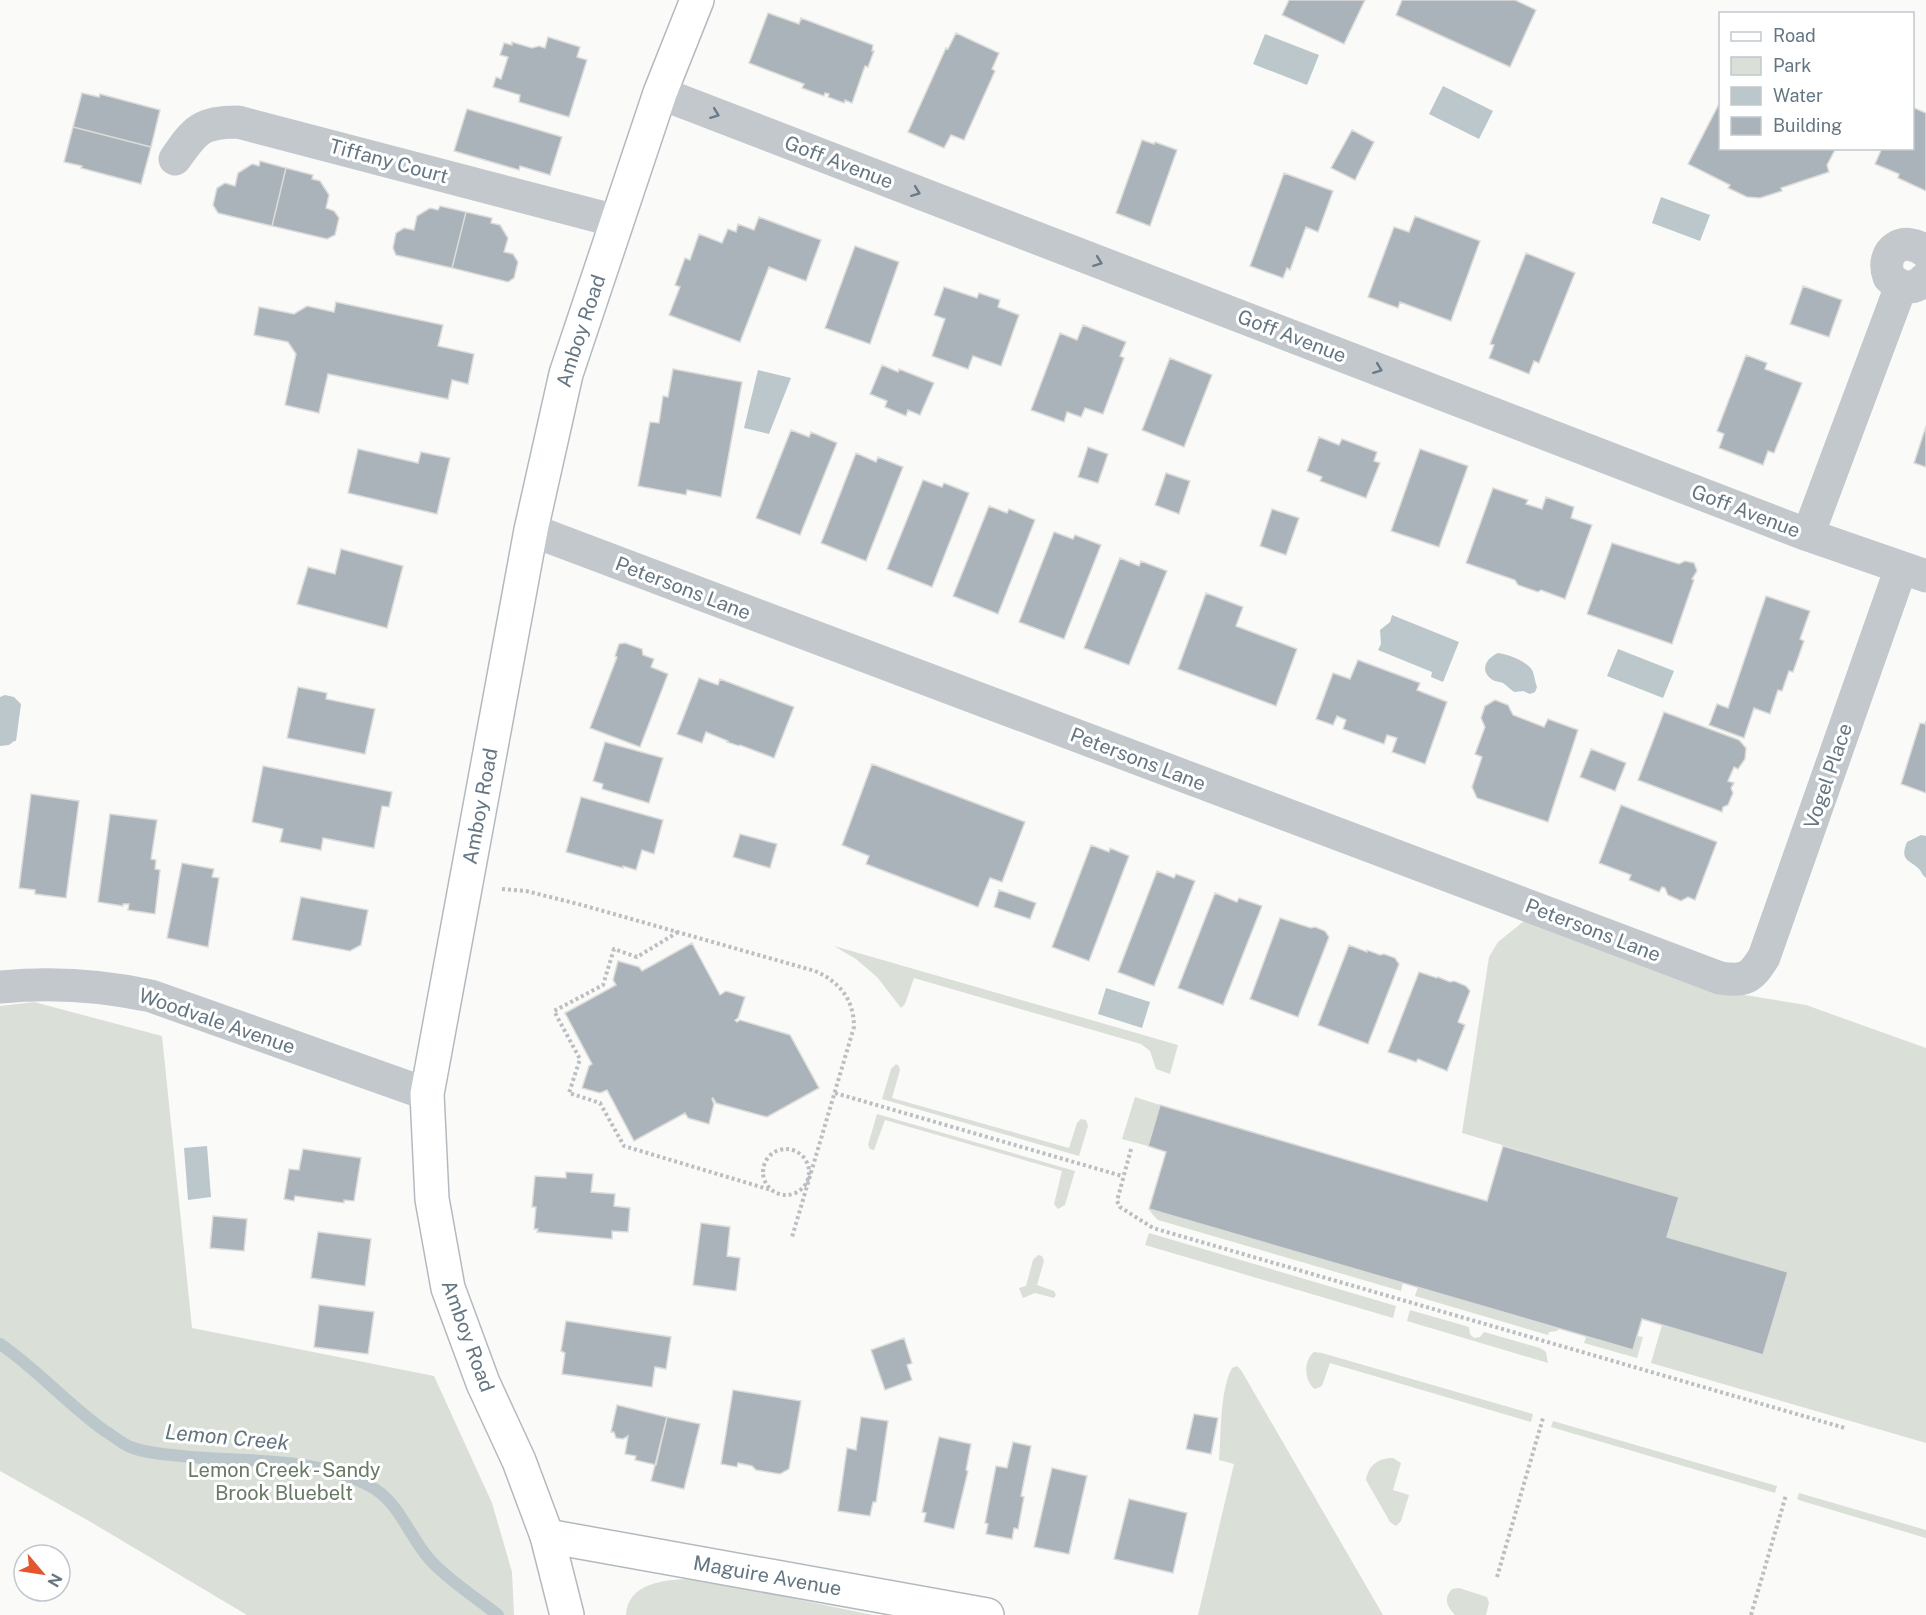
<svg xmlns="http://www.w3.org/2000/svg" width="1926" height="1615" font-family="'Public Sans',sans-serif">
<style>
.green{fill:#dadfd7}
.water{fill:#bbc7cb}
.lines{fill:none;stroke-linecap:round;stroke-linejoin:round}
.stream{stroke:#bbc7cb;stroke-width:12}
.building{fill:#aab3b9;stroke:#dcdcda;stroke-width:1.5}
.secondary-casing{stroke:#b3babf;stroke-width:36}
.path{stroke:#bbbfc2;stroke-width:4;stroke-dasharray:3 3;stroke-linecap:butt}
.street{stroke:#c3c8cc;stroke-width:33}
.secondary{stroke:#fff;stroke-width:33}
.oneway{stroke:#6a7a87}
.labels{text-anchor:middle;dominant-baseline:central;stroke-width:6;stroke-linejoin:round;paint-order:stroke}
.street-label{font-size:20px;fill:#657683;stroke:#fff}
.park-label{font-size:20px;fill:#687a64;stroke:#fff}
.water-label{font-size:21px;font-style:italic;fill:#60757c;stroke:#fff}
</style>
<rect width="100%" height="100%" fill="#fafaf8"/>
<!-- green -->
<path class="green" d="M 1524,921 L 1726,992 L 1806,1005 L 1926,1048 L 1926,1443 L 1651,1363 L 1662,1325 L 1763,1355 L 1788,1272 L 1667,1237 L 1679,1197 L 1462,1133 L 1489,957 L 1498,942 Z
M 834,946 L 1178,1045 L 1170,1074 L 1156,1069 L 1150,1051 L 1141,1044 L 914,978 L 905,1004 L 901,1008 L 877,977 L 856,959 Z
M 34,1002 L 162,1036 L 192,1328 L 434,1376 L 492,1503 L 512,1572 L 514,1615 L 247,1615 L 89,1521 L 0,1471 L 0,1006 Z
M 896,1064 L 899,1066 L 900,1070 L 892,1098 L 1069,1148 L 1077,1123 L 1081,1119 L 1086,1120 L 1088,1126 L 1079,1156 L 882,1099 L 891,1069 Z
M 1135,1097 L 1160,1105 L 1148,1146 L 1122,1139 Z
M 877,1114 L 1075,1171 L 1065,1205 L 1058,1209 L 1054,1204 L 1062,1171 L 885,1120 L 874,1150 L 870,1149 L 868,1145 Z
M 1149,1209 L 1403,1283 L 1401,1291 L 1158,1220 L 1152,1214 Z
M 1149,1233 L 1396,1306 L 1393,1318 L 1145,1245 Z
M 1038,1255 L 1042,1256 L 1044,1261 L 1037,1285 L 1054,1291 L 1056,1295 L 1054,1298 L 1035,1293 L 1023,1298 L 1019,1288 L 1026,1286 L 1033,1260 Z
M 1418,1287 L 1559,1329 L 1557,1331 L 1549,1332 L 1548,1335 L 1415,1296 Z
M 1410,1310 L 1469,1327 L 1470,1334 L 1474,1338 L 1480,1337 L 1484,1332 L 1540,1348 L 1546,1352 L 1548,1363 L 1407,1321 Z
M 1637,1336 L 1643,1337 L 1637,1358 L 1584,1343 L 1586,1337 L 1633,1350 Z
M 1314,1352 L 1322,1353 L 1533,1414 L 1531,1422 L 1330,1363 L 1322,1386 L 1315,1389 C 1304,1381 1303,1361 1314,1352 Z
M 1237,1366 L 1241,1370 L 1383,1615 L 1198,1615 L 1234,1464 L 1219,1460 C 1221,1434 1220,1390 1232,1368 Z
M 1553,1421 L 1777,1486 L 1775,1493 L 1551,1427 Z
M 1393,1458 L 1401,1463 L 1393,1490 L 1409,1495 L 1401,1521 L 1396,1526 L 1390,1522 L 1366,1480 C 1368,1465 1379,1458 1393,1458 Z
M 1799,1493 L 1926,1530 L 1926,1538 L 1802,1501 L 1797,1499 Z
M 689,1579 L 712,1582 L 873,1615 L 626,1615 C 628,1583 663,1580 689,1579 Z
M 1459,1588 L 1487,1597 L 1489,1603 L 1486,1615 L 1455,1615 C 1447,1606 1443,1599 1452,1589 Z"/>
<!-- water -->
<path class="water" d="M 1265,34 L 1319,55 L 1307,85 L 1253,64 Z
M 1443,86 L 1493,111 L 1479,139 L 1429,114 Z
M 1661,197 L 1710,215 L 1700,241 L 1652,223 Z
M 758,370 L 791,378 L 769,434 L 744,428 Z
M 1392,615 L 1459,642 L 1443,682 L 1431,677 L 1432,672 L 1378,650 L 1381,644 L 1380,630 L 1390,622 Z
M 1618,649 L 1674,671 L 1663,698 L 1607,676 Z
M 1498,653 C 1508,654 1529,662 1533,672 C 1535,678 1535,682 1537,687 L 1535,692 L 1530,694 L 1523,691 L 1515,692 C 1510,690 1508,686 1503,683 C 1498,681 1493,682 1489,677 C 1480,668 1488,657 1498,653 Z
M 5,695 L 14,697 L 21,704 L 16,741 L 14,741 L 9,745 L 0,746 L 0,697 Z
M 1921,835 L 1926,836 L 1926,878 C 1923,876 1922,873 1920,870 C 1910,859 1899,862 1907,842 Z
M 1106,988 L 1150,1002 L 1142,1028 L 1098,1014 Z
M 207,1146 L 211,1197 L 188,1200 L 184,1148 Z"/>
<g class="lines">
<!-- stream -->
<path class="stream" d="M 0,1344 C 38,1370 68,1405 105,1431 C 112,1435 120,1442 128,1446 C 143,1453 164,1454 181,1456 C 244,1463 310,1455 368,1485 C 400,1501 408,1536 431,1561 C 451,1582 475,1597 498,1615"/>
</g>
<!-- building -->
<path class="building" d="M 1289,0 L 1365,0 L 1344,44 L 1282,15 Z
M 1402,0 L 1515,0 L 1536,10 L 1510,67 L 1396,15 Z
M 768,13 L 799,24 L 801,18 L 873,45 L 872,51 L 874,51 L 868,67 L 865,66 L 852,103 L 845,100 L 844,103 L 828,97 L 829,94 L 825,93 L 824,96 L 802,88 L 804,84 L 749,63 Z
M 956,33 L 999,53 L 992,69 L 995,71 L 964,140 L 951,135 L 944,148 L 908,132 L 946,48 L 948,49 Z
M 548,37 L 580,47 L 577,57 L 587,60 L 569,117 L 519,102 L 520,95 L 493,87 L 496,77 L 501,79 L 508,57 L 500,55 L 504,43 L 512,45 L 512,42 L 532,48 L 539,46 L 545,48 Z
M 82,93 L 99,97 L 100,94 L 160,110 L 151,147 L 73,127 Z
M 1719,104 L 1720,105 L 1720,148 L 1836,148 L 1827,165 L 1829,172 L 1781,188 L 1782,191 L 1760,198 L 1747,197 L 1728,188 L 1730,185 L 1688,164 Z
M 1912,107 L 1926,113 L 1926,191 L 1898,178 L 1899,174 L 1875,164 L 1882,148 L 1912,148 Z
M 467,109 L 562,137 L 550,175 L 520,166 L 519,170 L 454,151 Z
M 73,127 L 151,147 L 141,184 L 81,168 L 82,166 L 64,162 Z
M 1352,130 L 1374,142 L 1355,180 L 1331,168 Z
M 1142,140 L 1154,144 L 1155,142 L 1177,150 L 1150,226 L 1116,213 Z
M 260,161 L 286,168 L 272,226 L 218,213 L 213,205 L 217,188 L 225,183 L 235,186 L 238,173 L 252,164 L 259,166 Z
M 286,168 L 313,175 L 312,179 L 320,181 L 329,195 L 326,208 L 334,211 L 339,218 L 335,235 L 327,239 L 272,226 Z
M 1284,173 L 1333,191 L 1318,232 L 1306,227 L 1290,270 L 1287,268 L 1283,278 L 1250,266 Z
M 440,206 L 466,212 L 452,268 L 396,255 L 393,248 L 396,233 L 404,228 L 414,230 L 417,216 L 430,208 L 438,210 Z
M 466,212 L 492,218 L 491,223 L 500,225 L 508,238 L 504,252 L 513,254 L 518,262 L 514,278 L 508,282 L 452,268 Z
M 1415,216 L 1480,241 L 1451,321 L 1400,302 L 1398,308 L 1368,297 L 1394,227 L 1409,232 Z
M 759,217 L 821,240 L 806,281 L 769,267 L 740,342 L 669,315 L 680,287 L 675,285 L 685,258 L 690,260 L 699,234 L 722,243 L 728,229 L 736,232 L 738,224 L 754,230 Z
M 855,246 L 899,262 L 870,344 L 825,328 Z
M 1526,253 L 1575,273 L 1539,363 L 1534,361 L 1529,374 L 1489,358 L 1494,345 L 1490,344 Z
M 1803,286 L 1842,300 L 1829,337 L 1790,324 Z
M 944,287 L 977,298 L 979,293 L 1000,300 L 998,307 L 1019,315 L 1001,366 L 973,356 L 968,369 L 932,356 L 945,319 L 934,315 Z
M 336,302 L 443,325 L 438,346 L 474,354 L 468,384 L 452,380 L 448,399 L 328,374 L 319,413 L 285,405 L 296,354 L 288,342 L 254,335 L 259,307 L 294,314 L 307,306 L 334,312 Z
M 1083,325 L 1126,342 L 1120,356 L 1124,358 L 1103,414 L 1085,408 L 1081,417 L 1067,412 L 1064,422 L 1031,410 L 1060,333 L 1077,340 Z
M 1746,355 L 1767,363 L 1765,369 L 1802,383 L 1774,453 L 1768,451 L 1763,465 L 1719,448 L 1724,434 L 1717,431 Z
M 1170,358 L 1212,375 L 1184,447 L 1142,430 Z
M 882,365 L 898,372 L 899,369 L 934,383 L 920,415 L 908,410 L 906,416 L 885,407 L 887,401 L 870,394 Z
M 673,369 L 742,382 L 721,497 L 687,490 L 686,495 L 638,486 L 650,422 L 659,423 L 663,396 L 668,397 Z
M 1926,426 L 1926,467 L 1914,463 Z
M 791,430 L 809,437 L 811,432 L 837,443 L 800,535 L 756,518 Z
M 1319,437 L 1339,445 L 1342,439 L 1377,452 L 1374,461 L 1380,463 L 1366,498 L 1320,481 L 1322,477 L 1307,471 Z
M 1088,447 L 1108,454 L 1098,483 L 1078,477 Z
M 358,449 L 418,463 L 421,452 L 450,458 L 437,514 L 348,493 Z
M 1420,449 L 1468,466 L 1439,547 L 1391,531 Z
M 856,453 L 876,462 L 878,457 L 903,467 L 866,561 L 821,543 Z
M 1166,473 L 1190,481 L 1179,514 L 1155,505 Z
M 923,480 L 942,487 L 944,483 L 969,493 L 932,587 L 887,569 Z
M 1493,488 L 1528,500 L 1526,504 L 1542,509 L 1546,497 L 1574,507 L 1571,518 L 1592,525 L 1565,599 L 1541,590 L 1538,592 L 1518,585 L 1515,580 L 1466,563 Z
M 989,506 L 1007,513 L 1009,509 L 1035,520 L 998,614 L 953,596 Z
M 1272,509 L 1299,518 L 1286,555 L 1260,546 Z
M 1054,532 L 1073,539 L 1075,535 L 1101,545 L 1064,639 L 1019,622 Z
M 1612,543 L 1679,564 L 1685,561 L 1694,563 L 1697,571 L 1692,579 L 1694,580 L 1672,644 L 1587,614 Z
M 341,549 L 403,566 L 387,628 L 297,604 L 308,567 L 335,574 Z
M 1120,558 L 1139,566 L 1141,561 L 1167,571 L 1129,665 L 1084,648 Z
M 1206,593 L 1243,607 L 1236,626 L 1297,649 L 1276,706 L 1178,669 Z
M 1766,596 L 1810,611 L 1800,639 L 1804,641 L 1793,672 L 1789,671 L 1782,691 L 1778,690 L 1770,714 L 1754,708 L 1744,738 L 1709,725 L 1717,704 L 1728,708 Z
M 625,643 L 642,649 L 643,655 L 654,659 L 651,667 L 668,674 L 640,747 L 590,728 L 617,657 L 615,656 L 619,644 Z
M 1358,660 L 1420,683 L 1417,690 L 1447,702 L 1425,764 L 1392,752 L 1397,738 L 1387,735 L 1384,744 L 1343,729 L 1346,720 L 1337,716 L 1333,725 L 1316,719 L 1333,673 L 1350,679 Z
M 699,678 L 718,685 L 720,679 L 794,707 L 774,758 L 740,745 L 739,746 L 727,742 L 728,741 L 706,732 L 702,743 L 677,734 Z
M 298,687 L 327,693 L 326,699 L 375,709 L 365,754 L 287,738 Z
M 1495,700 L 1508,705 L 1513,715 L 1544,727 L 1548,719 L 1578,730 L 1548,822 L 1477,798 L 1472,787 L 1482,757 L 1475,754 L 1485,727 L 1481,718 L 1485,706 Z
M 1664,712 L 1739,740 L 1746,748 L 1745,759 L 1738,769 L 1734,767 L 1728,781 L 1734,783 L 1731,788 L 1733,793 L 1728,805 L 1723,807 L 1722,812 L 1638,780 Z
M 1926,721 L 1926,793 L 1901,784 L 1920,723 L 1925,724 Z
M 605,742 L 663,758 L 649,803 L 602,789 L 603,784 L 593,781 Z
M 1591,749 L 1626,763 L 1615,791 L 1580,777 Z
M 872,764 L 1025,822 L 1002,882 L 990,878 L 978,907 L 866,864 L 869,856 L 842,845 Z
M 263,766 L 392,792 L 389,807 L 382,806 L 374,848 L 323,838 L 321,850 L 280,842 L 283,829 L 252,822 Z
M 31,794 L 79,801 L 66,898 L 35,894 L 35,890 L 19,888 Z
M 581,797 L 663,820 L 654,854 L 642,850 L 636,870 L 623,866 L 623,868 L 566,852 Z
M 1621,805 L 1717,842 L 1695,900 L 1688,897 L 1681,901 L 1668,895 L 1665,888 L 1662,887 L 1659,892 L 1629,880 L 1631,875 L 1599,863 Z
M 110,814 L 157,820 L 151,859 L 156,860 L 155,869 L 160,870 L 155,914 L 128,910 L 129,904 L 123,904 L 123,906 L 98,902 Z
M 740,834 L 777,844 L 770,868 L 733,857 Z
M 1091,845 L 1109,852 L 1110,848 L 1129,856 L 1089,961 L 1052,947 Z
M 182,863 L 214,869 L 212,877 L 219,878 L 208,947 L 167,938 Z
M 1157,871 L 1174,878 L 1176,874 L 1195,881 L 1154,986 L 1118,972 Z
M 999,890 L 1036,903 L 1030,919 L 994,907 Z
M 1215,893 L 1237,902 L 1239,898 L 1262,906 L 1223,1005 L 1178,988 Z
M 301,897 L 368,910 L 361,945 L 350,951 L 292,940 Z
M 1280,918 L 1311,928 L 1315,927 L 1325,931 L 1329,937 L 1298,1017 L 1250,999 Z
M 692,943 L 720,995 L 726,991 L 745,997 L 738,1018 L 735,1020 L 737,1022 L 740,1020 L 790,1035 L 819,1088 L 767,1117 L 716,1103 L 713,1098 L 712,1099 L 714,1104 L 709,1124 L 688,1118 L 685,1113 L 634,1141 L 607,1090 L 600,1093 L 582,1088 L 589,1066 L 592,1064 L 565,1013 L 616,985 L 613,980 L 618,961 L 639,967 L 642,971 Z
M 1349,945 L 1367,952 L 1367,950 L 1380,955 L 1384,954 L 1395,958 L 1399,964 L 1368,1044 L 1318,1025 Z
M 1419,972 L 1437,978 L 1438,977 L 1450,982 L 1454,981 L 1466,986 L 1470,991 L 1458,1022 L 1465,1025 L 1447,1071 L 1418,1059 L 1416,1062 L 1388,1052 Z
M 1160,1105 L 1487,1201 L 1503,1146 L 1679,1197 L 1667,1237 L 1788,1272 L 1763,1355 L 1642,1319 L 1633,1350 L 1149,1209 L 1166,1152 L 1148,1146 Z
M 303,1149 L 361,1158 L 354,1201 L 344,1200 L 344,1203 L 295,1196 L 294,1201 L 284,1199 L 289,1169 L 299,1170 Z
M 566,1172 L 593,1174 L 591,1192 L 615,1194 L 614,1206 L 630,1208 L 628,1232 L 612,1231 L 612,1239 L 537,1232 L 538,1229 L 534,1229 L 536,1207 L 532,1207 L 535,1176 L 566,1178 Z
M 213,1216 L 247,1219 L 244,1251 L 210,1248 Z
M 701,1223 L 730,1227 L 727,1256 L 740,1258 L 736,1291 L 693,1285 Z
M 318,1232 L 371,1239 L 365,1286 L 311,1278 Z
M 319,1305 L 374,1312 L 368,1354 L 314,1347 Z
M 566,1321 L 671,1337 L 666,1369 L 655,1367 L 652,1387 L 562,1374 L 565,1353 L 561,1351 Z
M 904,1338 L 912,1363 L 907,1365 L 912,1380 L 885,1390 L 871,1350 Z
M 733,1390 L 801,1401 L 789,1469 L 780,1474 L 756,1470 L 752,1466 L 738,1463 L 737,1467 L 721,1464 Z
M 617,1405 L 667,1417 L 656,1465 L 635,1460 L 636,1456 L 625,1454 L 628,1436 L 623,1439 L 616,1438 L 614,1432 L 611,1432 Z
M 1194,1414 L 1218,1418 L 1211,1454 L 1186,1449 Z
M 667,1417 L 700,1424 L 684,1489 L 651,1481 Z
M 861,1417 L 888,1421 L 876,1502 L 873,1502 L 870,1516 L 838,1511 L 847,1448 L 856,1450 Z
M 939,1437 L 971,1444 L 966,1470 L 968,1471 L 954,1529 L 924,1522 L 926,1513 L 922,1512 Z
M 1013,1442 L 1031,1446 L 1021,1496 L 1024,1497 L 1018,1529 L 1014,1528 L 1012,1539 L 986,1534 L 988,1524 L 985,1523 L 996,1466 L 1007,1468 Z
M 1052,1468 L 1087,1476 L 1069,1554 L 1034,1547 Z
M 1129,1499 L 1187,1513 L 1173,1573 L 1114,1559 Z"/>
<g class="lines">
<!-- secondary casing -->
<g class="secondary-casing">
<g id="secondary">
<path id="s1" d="M 547,1536 L 987,1615"/>
<path id="s2" d="M 567,1615 L 547,1536 L 519,1461 L 483,1383 L 448,1288 L 432,1199 L 427,1094 L 531,530 L 566,374 L 660,93 L 697,0"/>
</g>
</g>
<!-- path -->
<path class="path" d="M 502,889 L 526,891 L 582,905 L 815,971 C 840,982 854,1000 854,1027 L 792,1237
M 678,932 L 637,957 L 614,949 L 603,985 L 554,1011 L 580,1059 L 569,1093 L 600,1103 L 624,1146 L 771,1190
M 835,1093 L 1122,1176
M763 1172a23 23 0 1 1 46 0a23 23 0 1 1-46 0Z
M 1131,1149 L 1117,1201 L 1120,1207 L 1153,1228 L 1845,1428
M 1497,1577 L 1543,1418
M 1751,1615 L 1786,1495"/>
<!-- street -->
<path class="street" d="M 660,93 L 1808,535 L 1926,576
M 175,159 C 195,130 201,122 238,122 L 616,221
M 1926,252 C 1905,234 1879,250 1889,277 C 1900,289 1914,291 1926,278
M 531,530 L 1720,978 C 1745,982 1751,978 1764,957 L 1901,568
M 1808,535 L 1901,286
M 0,987 C 50,982 101,985 151,996 L 427,1094"/>
<!-- secondary -->
<use href="#secondary" class="secondary"/>
</g>
<!-- one-way arrows -->
<defs><path id="oneway-chevron" d="M-2-3.5L2.5 0L-2 3.5" fill="none" stroke-width="1.6" stroke-linecap="round" stroke-linejoin="round" transform="scale(1.5)"/></defs>
<g class="oneway">
<use href="#oneway-chevron" transform="translate(715 114) rotate(21)"/>
<use href="#oneway-chevron" transform="translate(916 192) rotate(21)"/>
<use href="#oneway-chevron" transform="translate(1098 262) rotate(21)"/>
<use href="#oneway-chevron" transform="translate(1378 369) rotate(21)"/>
</g>
<g class="labels">
<!-- street labels -->
<g class="street-label">
<text transform="translate(389 161) rotate(15)">Tiffany Court</text>
<text transform="translate(839 162) rotate(21)">Goff Avenue</text>
<text stroke="none"><textPath href="#s2" startOffset="1323">Amboy Road</textPath></text>
<text transform="translate(1292 336) rotate(21)">Goff Avenue</text>
<text transform="translate(1746 511) rotate(21)">Goff Avenue</text>
<text transform="translate(683 588) rotate(21)">Petersons Lane</text>
<text transform="translate(1138 759) rotate(21)">Petersons Lane</text>
<text transform="translate(1828 776) rotate(-71)">Vogel Place</text>
<text stroke="none"><textPath href="#s2" startOffset="837">Amboy Road</textPath></text>
<text transform="translate(1593 930) rotate(21)">Petersons Lane</text>
<text transform="translate(217 1021) rotate(19)">Woodvale Avenue</text>
<text transform="translate(468 1336) rotate(70)">Amboy Road</text>
<text stroke="none"><textPath href="#s1" startOffset="224">Maguire Avenue</textPath></text>
</g>
<!-- park labels -->
<g class="park-label">
<text x="284" y="1470">Lemon Creek - Sandy<tspan x="284" dy="23">Brook Bluebelt</tspan></text>
</g>
<!-- water labels -->
<g class="water-label">
<text transform="translate(227 1437) rotate(5)">Lemon Creek</text>
</g>
</g>
<!-- legend -->
<rect x="1719" y="12" width="195" height="138" fill="#ffffff" stroke="#c1c8cd" stroke-width="1.5"/>
<rect x="1731" y="32" width="30" height="9" fill="#ffffff" stroke="#c1c8cd" stroke-width="1.5"/>
<text x="1773" y="42" font-size="18" fill="#657683">Road</text>
<rect x="1731" y="57" width="30" height="18" fill="#dadfd7" stroke="#c1c8cd" stroke-width="1.5"/>
<text x="1773" y="72" font-size="18" fill="#657683">Park</text>
<rect x="1731" y="87" width="30" height="18" fill="#bbc7cb" stroke="#c1c8cd" stroke-width="1.5"/>
<text x="1773" y="102" font-size="18" fill="#657683">Water</text>
<rect x="1731" y="117" width="30" height="18" fill="#aab3b9" stroke="#c1c8cd" stroke-width="1.5"/>
<text x="1773" y="132" font-size="18" fill="#657683">Building</text>
<!-- north arrow -->
<g transform="translate(42 1573) rotate(119)"><circle r="28" fill="#ffffff" stroke="#c1c8cd" stroke-width="1.5"/>
<path d="M0-4.5L10 22L0 15L-10 22Z" fill="#e4572e"/>
<text y="-9" font-size="16" font-weight="bold" text-anchor="middle" fill="#657683">N</text>
</g>
</svg>
